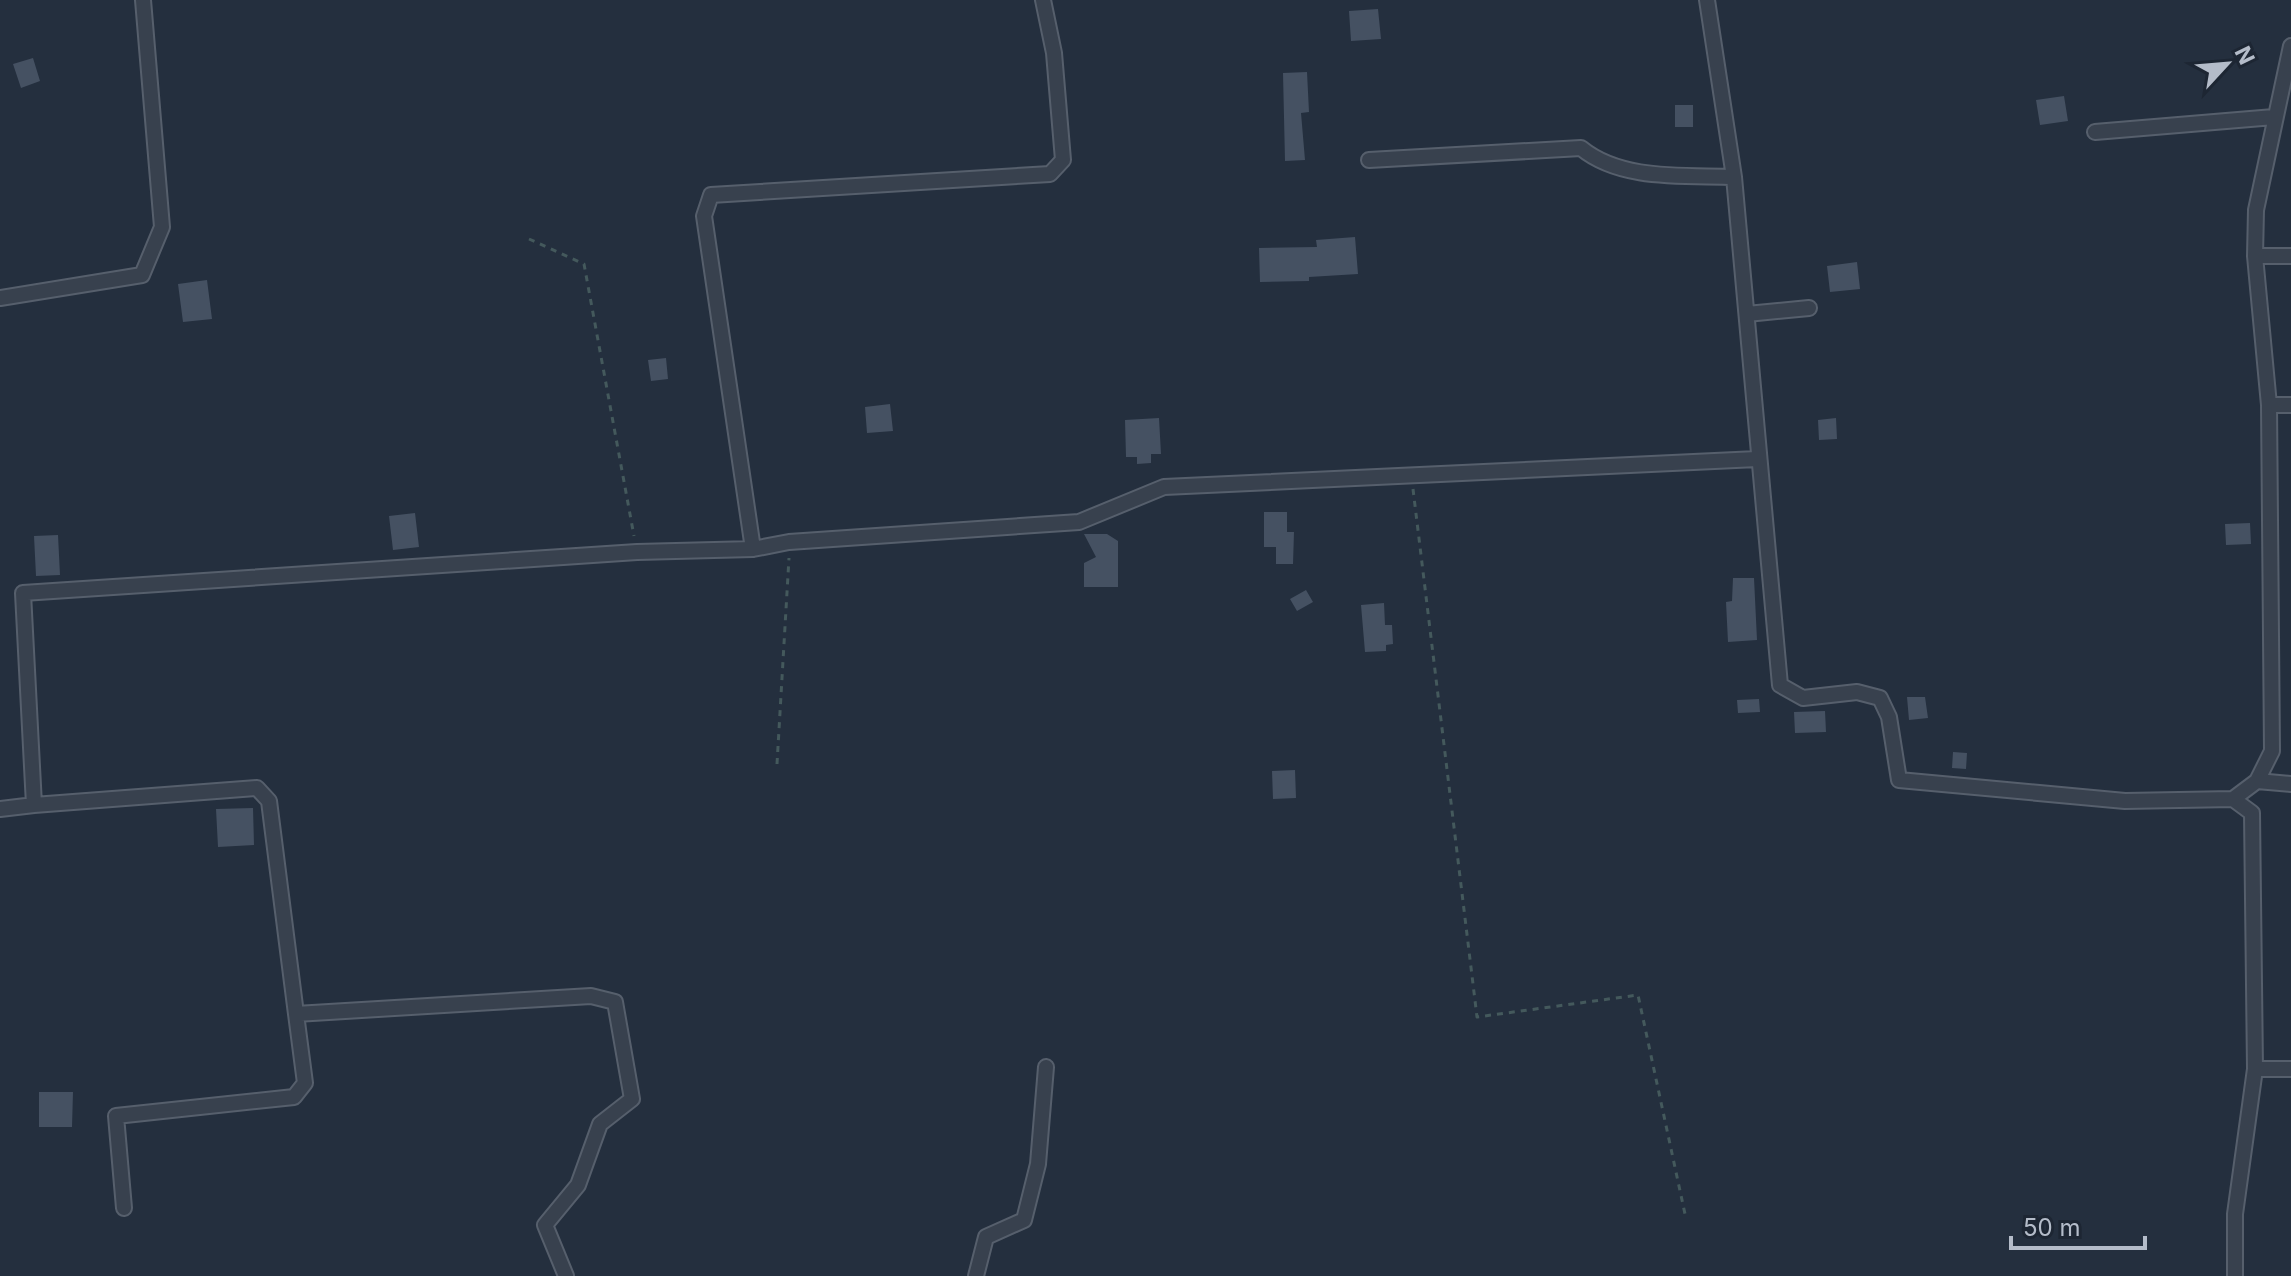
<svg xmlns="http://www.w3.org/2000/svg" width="2291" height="1276" font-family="Inter,sans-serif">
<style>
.building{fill:#455162}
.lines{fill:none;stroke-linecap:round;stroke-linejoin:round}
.street-casing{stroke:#565f6c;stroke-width:18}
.path{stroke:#44595c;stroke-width:3;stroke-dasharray:6 6;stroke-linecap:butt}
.street{stroke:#38414e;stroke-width:14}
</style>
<rect width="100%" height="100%" fill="#242f3e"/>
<!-- building -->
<path class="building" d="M 1378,9 L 1381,39 L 1351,41 L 1349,11 Z
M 33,58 L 40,81 L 21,88 L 13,64 Z
M 1307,72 L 1309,112 L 1301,113 L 1305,160 L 1285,161 L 1283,73 Z
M 2064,96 L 2068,121 L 2040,125 L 2036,100 Z
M 1675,105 L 1693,105 L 1693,127 L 1675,127 Z
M 1355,237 L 1358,274 L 1309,277 L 1309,281 L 1260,282 L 1259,248 L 1317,247 L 1316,240 Z
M 1857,262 L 1860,289 L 1830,292 L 1827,266 Z
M 207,280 L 212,319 L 183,322 L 178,284 Z
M 666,358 L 668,379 L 651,381 L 648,360 Z
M 890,404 L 893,431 L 867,433 L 865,407 Z
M 1159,418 L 1161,454 L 1151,454 L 1151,463 L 1137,464 L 1137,457 L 1126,457 L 1125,420 Z
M 1836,418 L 1837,439 L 1819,440 L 1818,420 Z
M 1264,512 L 1287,512 L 1287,532 L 1294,532 L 1293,564 L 1276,564 L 1276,547 L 1264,547 Z
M 415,513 L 419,547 L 393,550 L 389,516 Z
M 2250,523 L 2251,544 L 2226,545 L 2225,524 Z
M 1084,534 L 1107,534 L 1118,541 L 1118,587 L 1084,587 L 1084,563 L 1096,557 Z
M 58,535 L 60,575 L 36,576 L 34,536 Z
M 1733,578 L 1754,578 L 1757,640 L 1728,642 L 1726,602 L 1732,601 Z
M 1306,590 L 1313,602 L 1297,611 L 1290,599 Z
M 1384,603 L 1385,625 L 1392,625 L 1393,644 L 1386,645 L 1386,651 L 1365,652 L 1361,605 Z
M 1907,697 L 1925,697 L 1928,718 L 1909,720 Z
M 1759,699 L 1760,712 L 1738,713 L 1737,700 Z
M 1825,711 L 1826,732 L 1795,733 L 1794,712 Z
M 1953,752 L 1967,753 L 1966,769 L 1952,768 Z
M 1295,770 L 1296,798 L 1273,799 L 1272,771 Z
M 253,808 L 254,845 L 218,847 L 216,809 Z
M 39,1092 L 73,1092 L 72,1127 L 39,1127 Z"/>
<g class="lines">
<!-- street casing -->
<g class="street-casing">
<path id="street" d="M 1707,0 L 1734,177 L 1780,685 L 1803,698 L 1857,692 L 1880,698 L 1889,717 L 1899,780 L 2125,801 L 2233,799 L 2252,813 L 2255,1069 L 2235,1214 L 2235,1276
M 2095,132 L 2274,117
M 1369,160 L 1581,148 C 1621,181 1684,175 1734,177
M 2255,256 L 2291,256
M 0,298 L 142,275 L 162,227 L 143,0
M 1747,314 L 1809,308
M 2269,405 L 2291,405
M 753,549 L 704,216 L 711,195 L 1050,174 L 1063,160 L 1054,53 L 1043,0
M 2257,781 L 2291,784
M 2233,799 L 2257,781 L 2272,751 L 2269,405 L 2255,256 L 2256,210 L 2291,46
M 34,805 L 257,788 L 269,801 L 296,1014
M 0,809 L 34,805 L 23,593 L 637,552 L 753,549 L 789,542 L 1079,522 L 1164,487 L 1757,459
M 2255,1069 L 2291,1069
M 124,1208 L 116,1116 L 294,1097 L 305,1083 L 296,1014 L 591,996 L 615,1002 L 632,1099 L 600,1124 L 578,1185 L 545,1225 L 566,1276
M 976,1276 L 986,1237 L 1024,1220 L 1038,1164 L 1046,1067"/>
</g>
<!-- path -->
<path class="path" d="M 529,239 L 584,264 L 634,536
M 1413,489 L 1477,1017 L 1638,995 L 1685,1214
M 777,764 L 789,558"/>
<!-- street -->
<use href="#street" class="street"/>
</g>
<!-- north arrow -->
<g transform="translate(2227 64) rotate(64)" stroke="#1d2633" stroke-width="6" paint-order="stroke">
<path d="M0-6L14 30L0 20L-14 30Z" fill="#b4bcc9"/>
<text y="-12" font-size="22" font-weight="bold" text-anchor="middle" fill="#b4bcc9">N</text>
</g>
<!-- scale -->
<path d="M2011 1236v12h134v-12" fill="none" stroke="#b4bcc9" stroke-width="4"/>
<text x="2023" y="1236" font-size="24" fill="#b4bcc9" stroke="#1d2633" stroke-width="6" paint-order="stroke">50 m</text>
</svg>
